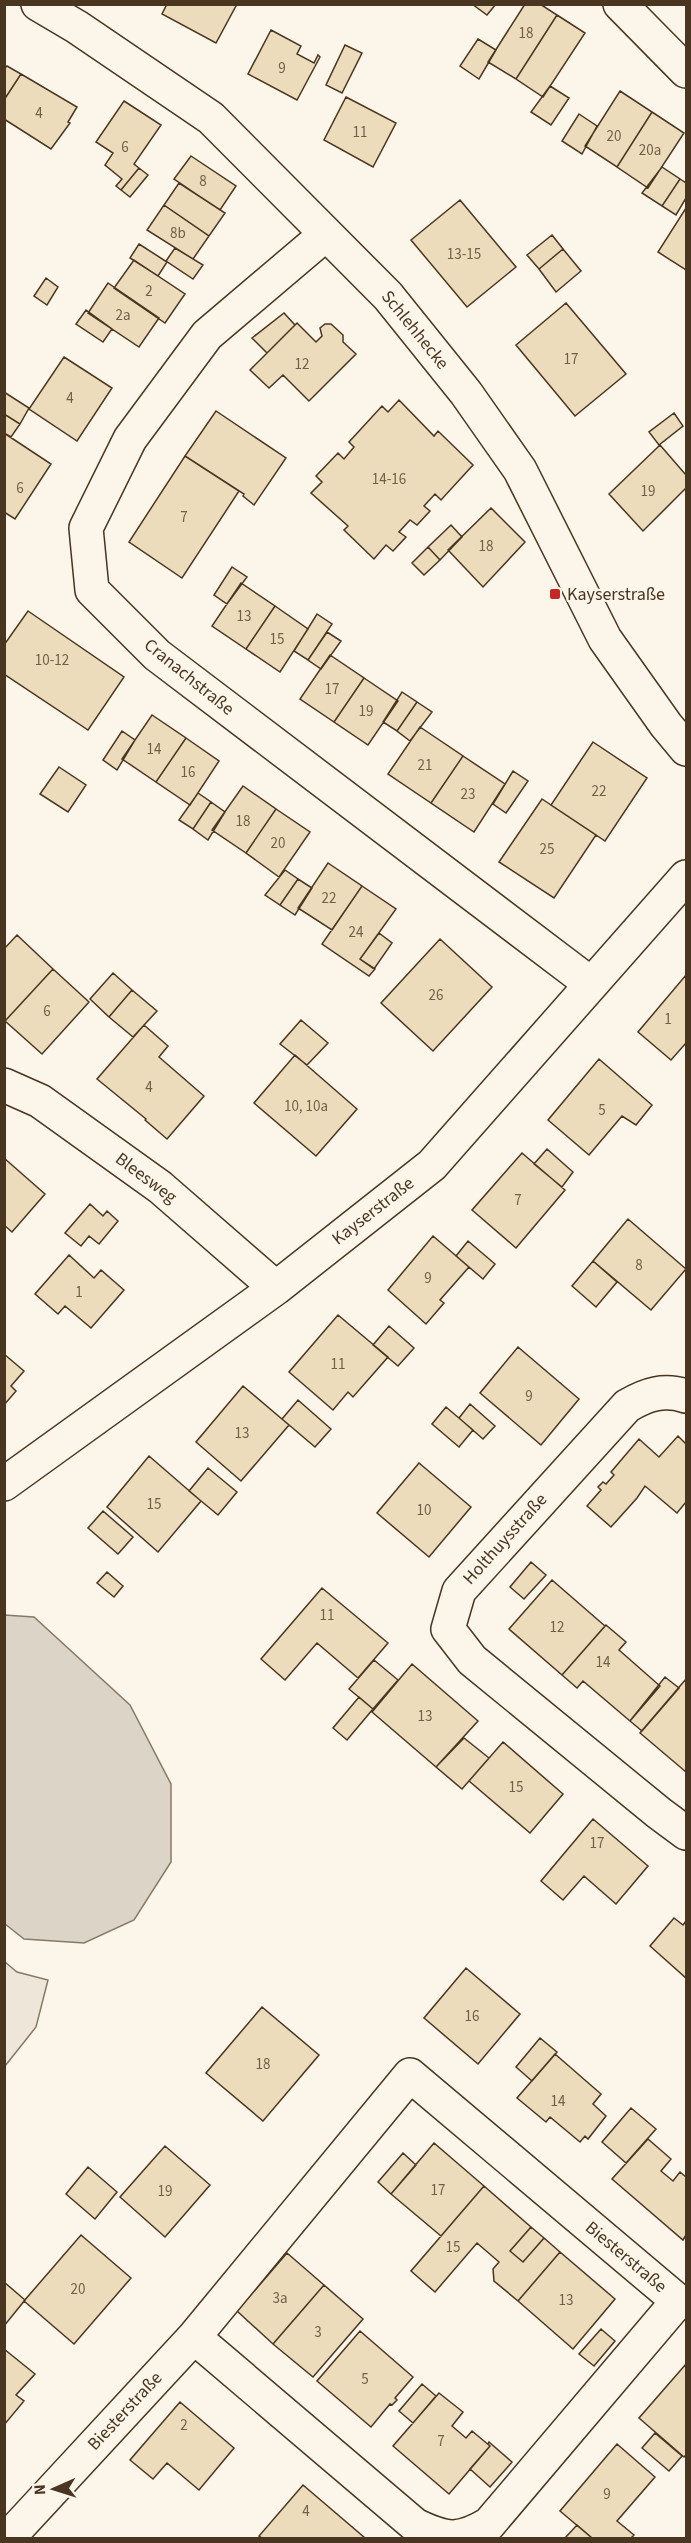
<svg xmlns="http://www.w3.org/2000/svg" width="691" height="2543" font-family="'Source Sans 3',sans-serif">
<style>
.green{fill:#ede6d9;stroke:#887966;stroke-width:1.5}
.water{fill:#dcd4c6;stroke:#887966;stroke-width:1.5}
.building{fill:#ecdcbc;stroke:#4a3520;stroke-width:1.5}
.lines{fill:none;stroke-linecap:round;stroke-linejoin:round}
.minor-casing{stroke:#4a3520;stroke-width:36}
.minor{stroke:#fbf6e9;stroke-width:33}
.poi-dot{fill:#c62828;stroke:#fbf6e9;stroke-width:2}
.labels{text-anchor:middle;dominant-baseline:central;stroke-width:4.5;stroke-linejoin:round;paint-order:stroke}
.number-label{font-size:15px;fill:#725f47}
.street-label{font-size:18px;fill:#4a3520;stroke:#fbf6e9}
.poi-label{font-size:18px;fill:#4a3520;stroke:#fbf6e9;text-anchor:start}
</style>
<rect width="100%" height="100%" fill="#fbf6e9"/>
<!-- green -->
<path class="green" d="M 5,1962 L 17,1972 L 48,1980 L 36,2027 L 5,2066 Z"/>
<!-- water -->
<path class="water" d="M 4,1615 L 34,1617 L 130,1705 L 171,1784 L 171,1862 L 134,1920 L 84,1943 L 24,1939 L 5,1924 Z"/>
<!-- building -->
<path class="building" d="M 167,4 L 237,4 L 216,43 L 162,14 Z
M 472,4 L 496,4 L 487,15 Z
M 525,4 L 540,4 L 557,15 L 516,79 L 488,62 Z
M 557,15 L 585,33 L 543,97 L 516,79 Z
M 271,30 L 301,46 L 297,54 L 314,63 L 318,55 L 320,57 L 297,100 L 248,74 Z
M 478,39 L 496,50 L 479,79 L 460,66 Z
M 345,45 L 362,53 L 342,93 L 326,85 Z
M 7,66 L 21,74 L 4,100 L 4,69 Z
M 21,74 L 77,107 L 68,122 L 70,123 L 51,149 L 4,119 L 4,100 Z
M 550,86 L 569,98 L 551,125 L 531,112 Z
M 620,91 L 652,112 L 617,167 L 585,146 Z
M 346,97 L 396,123 L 373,167 L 324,140 Z
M 124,101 L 161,125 L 134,164 L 139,168 L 121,190 L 116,186 L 122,179 L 105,165 L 113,153 L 96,142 Z
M 652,112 L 684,133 L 648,188 L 617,167 Z
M 579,114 L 597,126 L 582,154 L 562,141 Z
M 191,156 L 236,186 L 220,210 L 174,179 Z
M 662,167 L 680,179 L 662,206 L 642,193 Z
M 139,168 L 148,175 L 130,197 L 121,190 Z
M 680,179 L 686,183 L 686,198 L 676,215 L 662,206 Z
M 179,183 L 225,213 L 209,236 L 164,205 Z
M 460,200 L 516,267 L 467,307 L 411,240 Z
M 164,205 L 209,236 L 193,259 L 147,230 Z
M 686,208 L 686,270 L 658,252 Z
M 552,235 L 563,249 L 539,269 L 527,255 Z
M 139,244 L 167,262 L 158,276 L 130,258 Z
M 175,248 L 203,265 L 193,279 L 166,261 Z
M 563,249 L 581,271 L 556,292 L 539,269 Z
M 134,260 L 185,294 L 165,323 L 114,288 Z
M 46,278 L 58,287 L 47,305 L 34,296 Z
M 108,283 L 159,318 L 139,347 L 88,313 Z
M 566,303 L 626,374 L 575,416 L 516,345 Z
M 86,310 L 112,329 L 103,342 L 76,324 Z
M 284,313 L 295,325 L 267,353 L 252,338 Z
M 297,323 L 316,342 L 322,336 L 320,328 L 325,324 L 331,324 L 343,335 L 343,342 L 356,354 L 309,401 L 283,375 L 269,388 L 250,370 Z
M 64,357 L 112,388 L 77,441 L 29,409 Z
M 4,392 L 29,408 L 20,424 L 4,414 Z
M 399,400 L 434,436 L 438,431 L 473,465 L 441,500 L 435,494 L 424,506 L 430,511 L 417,525 L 410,520 L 399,532 L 406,537 L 393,551 L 386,545 L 374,559 L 344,530 L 348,526 L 311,493 L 322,482 L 316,476 L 338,453 L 344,459 L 354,447 L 349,442 L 382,406 L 388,412 Z
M 216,411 L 286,458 L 254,505 L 243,496 L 244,494 L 185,456 Z
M 674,413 L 683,426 L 659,445 L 649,432 Z
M 4,414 L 20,424 L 11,437 L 4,433 Z
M 4,433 L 51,464 L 15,519 L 4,512 Z
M 660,445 L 686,475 L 686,488 L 643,531 L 609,494 Z
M 185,456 L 239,491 L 182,578 L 129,542 Z
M 491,508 L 525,542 L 483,587 L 448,550 Z
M 451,525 L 462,537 L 440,560 L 428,547 Z
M 428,547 L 440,560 L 424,575 L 412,563 Z
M 232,567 L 247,577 L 227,604 L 214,595 Z
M 241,583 L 275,606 L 246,649 L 212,626 Z
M 275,606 L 308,629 L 280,672 L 246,649 Z
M 28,611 L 124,677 L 88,730 L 4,674 L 4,645 Z
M 317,614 L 332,624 L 308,660 L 294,651 Z
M 327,632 L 341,641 L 321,669 L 308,660 Z
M 330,655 L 364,678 L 334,722 L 300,699 Z
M 364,678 L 398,701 L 368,745 L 334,722 Z
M 402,692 L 417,702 L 397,731 L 383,722 Z
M 417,702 L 432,712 L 410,741 L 397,731 Z
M 152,715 L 186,738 L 156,782 L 122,759 Z
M 420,727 L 463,756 L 431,803 L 388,774 Z
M 122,731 L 135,740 L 117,770 L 103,760 Z
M 186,738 L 219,761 L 190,805 L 156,782 Z
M 593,742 L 647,778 L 605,841 L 551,805 Z
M 463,756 L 505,784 L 474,832 L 431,803 Z
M 59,767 L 86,785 L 68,812 L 40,794 Z
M 513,771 L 528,781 L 506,813 L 493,804 Z
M 243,786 L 276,809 L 246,853 L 212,830 Z
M 198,793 L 211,802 L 193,829 L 179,820 Z
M 542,799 L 596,835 L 554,898 L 499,862 Z
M 211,802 L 225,812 L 208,840 L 193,829 Z
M 276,809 L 310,832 L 279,877 L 246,853 Z
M 328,863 L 362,886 L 332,930 L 298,908 Z
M 285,870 L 298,879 L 280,905 L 265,895 Z
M 298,879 L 312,888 L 295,915 L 280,905 Z
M 362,886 L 396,909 L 360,959 L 375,969 L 369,976 L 322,944 Z
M 379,933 L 392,943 L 374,969 L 360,959 Z
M 17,935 L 53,969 L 5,1021 L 4,949 Z
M 440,939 L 492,987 L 433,1051 L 381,1003 Z
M 53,969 L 89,1002 L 42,1054 L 5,1021 Z
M 113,973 L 132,990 L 109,1017 L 90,999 Z
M 686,975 L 686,1043 L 671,1060 L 638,1032 Z
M 132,990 L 157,1011 L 133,1037 L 109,1017 Z
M 301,1020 L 328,1043 L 307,1065 L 280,1044 Z
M 144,1025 L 168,1046 L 159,1057 L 204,1096 L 167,1139 L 145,1120 L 146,1119 L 97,1079 Z
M 295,1055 L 357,1109 L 316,1156 L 254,1103 Z
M 599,1059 L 652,1105 L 636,1125 L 622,1116 L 589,1155 L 548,1120 Z
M 547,1149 L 573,1172 L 562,1187 L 534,1164 Z
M 522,1153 L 565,1190 L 516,1248 L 472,1210 Z
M 4,1158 L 45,1194 L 12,1232 L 4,1225 Z
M 90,1204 L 103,1216 L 107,1211 L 118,1221 L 99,1244 L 89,1236 L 81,1246 L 65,1233 Z
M 628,1219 L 686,1269 L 651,1310 L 593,1261 Z
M 433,1236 L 469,1267 L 440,1300 L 444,1303 L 426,1324 L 388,1290 Z
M 468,1241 L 495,1264 L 483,1279 L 456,1256 Z
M 69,1255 L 94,1278 L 101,1270 L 124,1290 L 91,1328 L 65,1306 L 58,1314 L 35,1294 Z
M 593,1261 L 617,1282 L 596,1307 L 572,1286 Z
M 338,1315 L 388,1357 L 353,1397 L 348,1392 L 333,1410 L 289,1372 Z
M 389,1326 L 414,1348 L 398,1366 L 373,1345 Z
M 518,1347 L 579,1399 L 541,1445 L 480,1393 Z
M 4,1354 L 24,1371 L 11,1386 L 16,1391 L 4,1405 Z
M 243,1386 L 289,1425 L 241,1481 L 196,1442 Z
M 298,1400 L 331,1429 L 315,1447 L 282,1419 Z
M 470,1404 L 495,1426 L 483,1439 L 459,1418 Z
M 446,1407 L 473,1430 L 459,1447 L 432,1424 Z
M 678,1436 L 686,1444 L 686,1502 L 677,1513 L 645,1486 L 637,1498 L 611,1527 L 587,1506 L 601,1490 L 598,1487 L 603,1482 L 606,1484 L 614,1475 L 611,1472 L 639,1439 L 659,1457 Z
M 149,1456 L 201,1501 L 158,1552 L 107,1507 Z
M 419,1463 L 471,1507 L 429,1557 L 377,1513 Z
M 208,1468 L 237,1492 L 218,1515 L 189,1491 Z
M 103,1511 L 133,1537 L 118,1554 L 88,1528 Z
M 531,1562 L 546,1575 L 524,1599 L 510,1587 Z
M 107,1572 L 123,1586 L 114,1597 L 97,1583 Z
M 552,1580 L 605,1626 L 562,1675 L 509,1629 Z
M 322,1588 L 388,1643 L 358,1678 L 317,1643 L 285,1680 L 261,1659 Z
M 606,1625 L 626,1642 L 619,1650 L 660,1686 L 630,1721 L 583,1681 L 577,1688 L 562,1675 Z
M 374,1660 L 398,1680 L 373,1709 L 349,1689 Z
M 412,1664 L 478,1721 L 436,1767 L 372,1712 Z
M 665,1677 L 679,1688 L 642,1731 L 630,1721 Z
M 686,1679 L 686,1772 L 640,1733 Z
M 359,1697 L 373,1709 L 347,1740 L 333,1728 Z
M 464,1738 L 489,1758 L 462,1789 L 436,1767 Z
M 503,1742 L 563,1794 L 530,1833 L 469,1781 Z
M 593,1819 L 648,1866 L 616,1904 L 584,1876 L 563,1900 L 541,1881 Z
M 674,1918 L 683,1925 L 686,1921 L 686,1978 L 650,1946 Z
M 466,1968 L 520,2014 L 478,2064 L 424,2018 Z
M 262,2007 L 319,2055 L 263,2121 L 206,2073 Z
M 540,2038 L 557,2052 L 532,2081 L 516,2067 Z
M 555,2054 L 601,2094 L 593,2104 L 606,2116 L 588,2139 L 585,2136 L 580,2142 L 550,2117 L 546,2122 L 517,2098 Z
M 631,2108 L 656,2129 L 626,2163 L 602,2142 Z
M 648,2139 L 671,2159 L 661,2171 L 673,2181 L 680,2172 L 686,2177 L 686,2235 L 683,2240 L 612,2179 Z
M 434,2143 L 484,2186 L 441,2236 L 391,2194 Z
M 165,2146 L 210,2185 L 165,2237 L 120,2197 Z
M 403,2153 L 416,2165 L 391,2194 L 378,2182 Z
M 88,2167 L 117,2192 L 95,2219 L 66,2194 Z
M 484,2186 L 531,2227 L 510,2251 L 523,2262 L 544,2238 L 560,2252 L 518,2301 L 494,2281 L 493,2269 L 499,2262 L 477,2243 L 435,2292 L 411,2271 Z
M 531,2227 L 544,2238 L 523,2262 L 510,2251 Z
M 81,2235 L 131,2278 L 74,2344 L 24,2301 Z
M 560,2252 L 615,2299 L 573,2349 L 518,2301 Z
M 287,2253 L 324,2285 L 273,2344 L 237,2311 Z
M 4,2282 L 25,2300 L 4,2326 Z
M 324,2285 L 363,2319 L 313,2377 L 273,2344 Z
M 601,2329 L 615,2341 L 594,2366 L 579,2354 Z
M 360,2331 L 413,2377 L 395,2398 L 397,2400 L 392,2405 L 390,2404 L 371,2427 L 317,2381 Z
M 4,2349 L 35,2374 L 16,2395 L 24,2401 L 4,2425 Z
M 686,2364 L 686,2455 L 684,2457 L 639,2418 Z
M 422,2384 L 436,2396 L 413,2423 L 399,2411 Z
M 439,2393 L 463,2412 L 452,2426 L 466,2438 L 472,2431 L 490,2446 L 449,2494 L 393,2446 Z
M 180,2402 L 234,2448 L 199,2490 L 167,2463 L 153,2479 L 130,2460 Z
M 655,2433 L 682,2456 L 669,2471 L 642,2448 Z
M 489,2442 L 512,2462 L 490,2487 L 470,2469 L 490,2446 L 488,2444 Z
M 617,2444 L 655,2477 L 617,2521 L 634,2535 L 631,2538 L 592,2538 L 560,2511 Z
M 303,2485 L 365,2538 L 262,2538 L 259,2536 Z
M 577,2525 L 592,2538 L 565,2538 Z"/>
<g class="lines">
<!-- minor casing -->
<g class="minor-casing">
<path id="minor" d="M 38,4 L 77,27 L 211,118 L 388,296 L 466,393 L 520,470 L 605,639 L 666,725 L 686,749
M 620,4 L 686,71
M 326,234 L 207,335 L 130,439 L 86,528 L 92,590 L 157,655 L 591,984
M 4,1085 L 40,1101 L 160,1187 L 276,1288
M 686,1396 C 664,1389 647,1394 627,1406 L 459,1591 L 448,1629 L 472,1660 L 659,1813 L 686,1833
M 4,1484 L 276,1288 L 432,1165 L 686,877
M 8,2538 L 194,2337 L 410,2075 L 678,2301 L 489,2524 C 459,2542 446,2540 415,2525 L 194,2337"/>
</g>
<!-- minor -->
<use href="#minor" class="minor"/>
</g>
<!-- markers -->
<rect class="poi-dot" x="549" y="588" width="12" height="12" rx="3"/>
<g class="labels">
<!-- number labels -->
<g class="number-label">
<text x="526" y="33">18</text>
<text x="282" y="68">9</text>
<text x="39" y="113">4</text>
<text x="360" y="132">11</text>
<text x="614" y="136">20</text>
<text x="125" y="147">6</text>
<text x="650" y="150">20a</text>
<text x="203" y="181">8</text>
<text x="178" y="233">8b</text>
<text x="464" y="254">13-15</text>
<text x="149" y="291">2</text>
<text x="123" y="315">2a</text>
<text x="571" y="359">17</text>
<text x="302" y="364">12</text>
<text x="70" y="398">4</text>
<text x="389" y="479">14-16</text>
<text x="20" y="488">6</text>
<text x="648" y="491">19</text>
<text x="184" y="517">7</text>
<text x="486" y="546">18</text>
<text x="244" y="616">13</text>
<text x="277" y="639">15</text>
<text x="52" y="660">10-12</text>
<text x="332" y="689">17</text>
<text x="366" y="711">19</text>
<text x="154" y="749">14</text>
<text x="425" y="765">21</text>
<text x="188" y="772">16</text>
<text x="599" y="791">22</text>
<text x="468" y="794">23</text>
<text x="243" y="821">18</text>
<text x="278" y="843">20</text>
<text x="547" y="849">25</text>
<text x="329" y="898">22</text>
<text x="356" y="932">24</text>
<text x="436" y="995">26</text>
<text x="47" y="1011">6</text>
<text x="668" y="1019">1</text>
<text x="149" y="1087">4</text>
<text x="306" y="1106">10, 10a</text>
<text x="602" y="1110">5</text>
<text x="518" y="1200">7</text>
<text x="639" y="1265">8</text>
<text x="428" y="1278">9</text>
<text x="79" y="1292">1</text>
<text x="338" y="1364">11</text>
<text x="529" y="1396">9</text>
<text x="242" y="1433">13</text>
<text x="154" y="1504">15</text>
<text x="424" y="1510">10</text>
<text x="327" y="1615">11</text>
<text x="557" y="1627">12</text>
<text x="603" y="1662">14</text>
<text x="425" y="1716">13</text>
<text x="516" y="1787">15</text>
<text x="597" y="1843">17</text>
<text x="472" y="2016">16</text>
<text x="263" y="2064">18</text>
<text x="558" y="2101">14</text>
<text x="438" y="2190">17</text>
<text x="165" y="2191">19</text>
<text x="453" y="2247">15</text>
<text x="78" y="2289">20</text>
<text x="280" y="2298">3a</text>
<text x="566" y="2300">13</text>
<text x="318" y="2332">3</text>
<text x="365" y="2379">5</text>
<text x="184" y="2425">2</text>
<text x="441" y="2441">7</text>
<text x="607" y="2494">9</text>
<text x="306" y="2511">4</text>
</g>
<!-- street labels -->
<g class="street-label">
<text transform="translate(415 330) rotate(51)">Schlehhecke</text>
<text transform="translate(189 677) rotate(39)">Cranachstraße</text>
<text transform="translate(146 1178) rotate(37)">Bleesweg</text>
<text transform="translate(373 1211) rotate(-38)">Kayserstraße</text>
<text transform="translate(505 1539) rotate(-48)">Holthuysstraße</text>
<text transform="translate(626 2257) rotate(40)">Biesterstraße</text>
<text transform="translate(125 2411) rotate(-47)">Biesterstraße</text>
</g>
<!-- poi labels -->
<g class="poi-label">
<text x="567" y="594">Kayserstraße</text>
</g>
</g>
<!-- border -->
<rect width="691" height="2543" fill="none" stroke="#4a3520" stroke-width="12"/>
<!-- north arrow -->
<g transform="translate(54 2489) rotate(267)" stroke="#fbf6e9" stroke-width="4.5" paint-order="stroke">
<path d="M0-4.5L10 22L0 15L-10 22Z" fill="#4a3520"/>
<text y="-9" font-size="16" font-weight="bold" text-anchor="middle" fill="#4a3520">N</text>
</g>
</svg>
